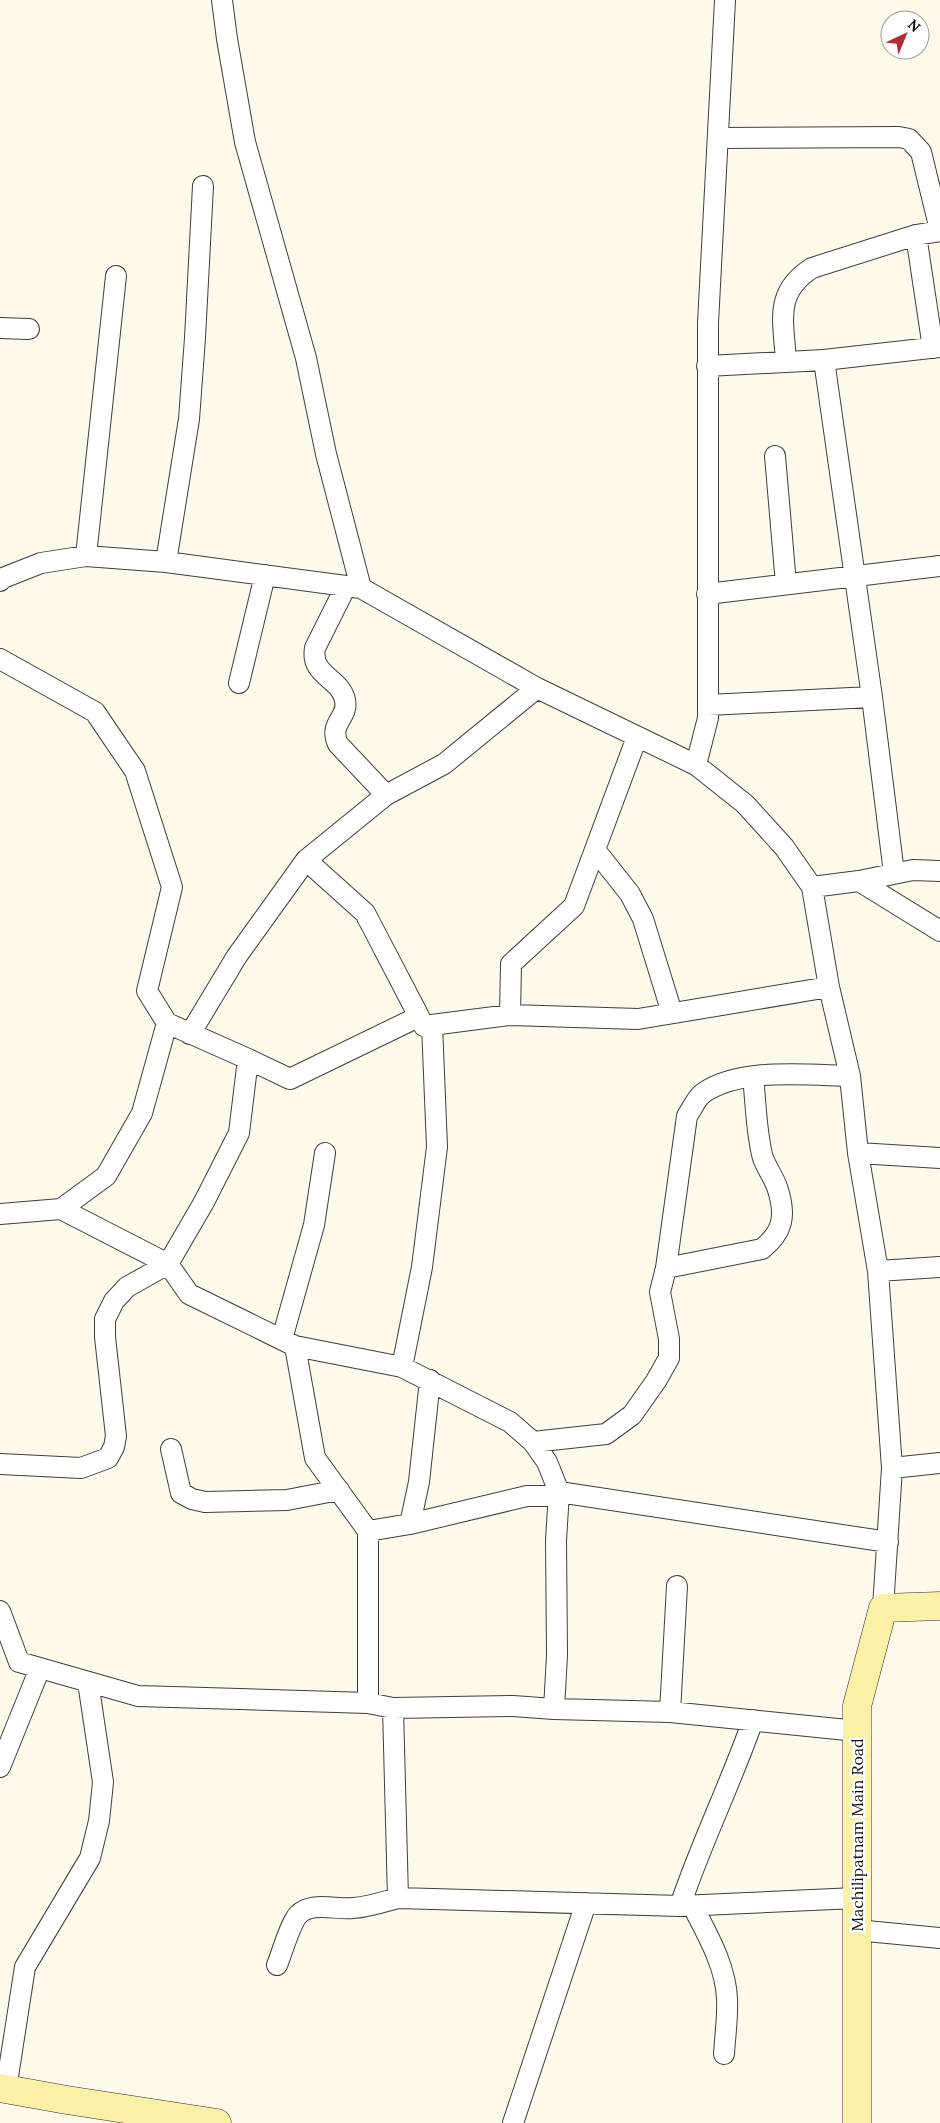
<svg xmlns="http://www.w3.org/2000/svg" width="940" height="2123" viewBox="0 0 940 2123" font-family="Lora,serif">
<style>
.lines{fill:none;stroke-linecap:round;stroke-linejoin:round}
.street-casing{stroke:#3e3e3e;stroke-width:22}
.secondary-casing{stroke:#2d2d2d;stroke-width:29}
.street{stroke:#fff;stroke-width:20}
.secondary{stroke:#fcf0a7;stroke-width:28}
.labels{text-anchor:middle;dominant-baseline:central;stroke-width:5;stroke-linejoin:round;paint-order:stroke}
.street-label{font-size:16px;fill:#0b0b0b;stroke:#fff}
</style>
<rect width="100%" height="100%" fill="#fef9e9"/>
<g class="lines">
<defs>
<path id="street" d="M 222,0 L 227,39 L 245,142 L 306,358 L 326,454 L 361,588
M 718,138 L 899,137 L 909,139 L 921,152 L 940,230
M 916,235 L 933,348
M 0,328 L 29,329
M 824,360 L 872,697 L 894,873
M 786,362 C 784,322 773,293 812,268 L 916,235 L 940,231
M 707,366 L 824,360 L 940,347
M 775,456 L 786,584
M 86,556 L 116,276
M 166,562 L 189,419 L 195,338 L 203,186
M 0,581 L 3,578 L 41,563 L 86,556 L 166,562 L 361,588 L 537,688 L 696,765 L 745,804 L 784,847 L 812,887 L 829,987 L 850,1076 L 858,1153 L 878,1271 L 892,1468 L 883,1608
M 346,586 L 315,648 C 310,676 340,677 345,700 C 349,718 328,723 338,744 L 386,795
M 707,594 L 940,566
M 0,659 L 95,712 L 135,771 L 172,887 L 147,991 L 167,1023
M 239,683 L 265,575
M 708,705 L 872,697
M 637,737 L 574,906 L 511,964 L 510,1015 L 638,1019 L 829,987
M 696,765 L 708,718 L 708,323 L 725,0
M 596,851 L 630,894 L 643,919 L 672,1013
M 859,881 L 940,931
M 812,887 L 859,881 L 913,870 L 940,871
M 510,1015 L 424,1026 L 365,913 L 306,860 L 386,795 L 444,764 L 537,688
M 190,1034 L 237,956 L 306,860
M 248,1059 L 290,1079 L 418,1017
M 858,1153 L 940,1158
M 0,1214 L 61,1209 L 168,1264 L 189,1294 L 295,1346 L 402,1367 L 510,1422 L 533,1442 L 547,1462 L 559,1492 L 556,1540 L 557,1655 L 554,1709 L 670,1712 L 857,1731
M 666,1268 L 762,1249 C 783,1232 786,1216 778,1190 C 775,1179 767,1169 763,1158 C 756,1133 756,1103 753,1077
M 878,1271 L 940,1267
M 282,1339 L 314,1225 L 325,1153
M 295,1346 L 315,1458 L 368,1531 L 368,1703 L 393,1708 L 513,1706 L 554,1709
M 402,1367 L 422,1267 L 437,1147 L 432,1025
M 533,1442 L 606,1434 L 632,1415 L 656,1381 L 669,1358 L 669,1339 L 660,1292 L 666,1268 L 687,1116 C 692,1109 696,1099 702,1094 C 738,1067 807,1075 850,1076
M 171,1449 L 181,1493 L 192,1499 L 205,1502 L 287,1500 L 339,1490
M 0,1464 L 81,1468 L 108,1458 L 114,1447 L 116,1436 L 105,1337 L 105,1319 L 114,1301 L 127,1287 L 168,1264 L 204,1202 L 239,1133 L 248,1059 L 167,1023 L 142,1113 L 106,1176 L 61,1209
M 892,1468 L 940,1463
M 559,1492 L 888,1542
M 410,1524 L 527,1496 L 559,1496
M 368,1531 L 410,1524 L 419,1482 L 430,1380
M 0,1611 L 19,1662 L 138,1696 L 368,1703
M 393,1708 L 398,1898
M 670,1712 L 677,1586
M 0,1767 L 40,1668
M 692,1905 C 707,1934 726,1966 727,1999 C 728,2017 725,2036 724,2054
M 680,1906 C 701,1843 731,1783 753,1720
M 856,1930 L 940,1938
M 277,1965 C 282,1953 290,1924 298,1915 C 311,1901 336,1910 353,1908 C 369,1907 383,1902 398,1898 L 680,1906 L 856,1898
M 6,2089 L 25,1967 L 90,1858 L 99,1821 L 103,1782 L 88,1682
M 513,2123 L 586,1903"/>
<path id="secondary" d="M 0,2088 L 67,2100 L 217,2123
M 857,2123 L 857,1706 L 883,1608 L 940,1606"/>
</defs>
<use href="#street" class="street-casing"/>
<use href="#secondary" class="secondary-casing"/>
<use href="#street" class="street"/>
<use href="#secondary" class="secondary"/>
</g>
<g class="labels">
<g class="street-label">
<text transform="translate(857 1835) rotate(-90)">Machilipatnam Main Road</text>
</g>
</g>
<g transform="translate(905 35) rotate(44)"><circle r="24" fill="#ffffff" stroke="#9d9d9d"/>
<path d="M0-4L9 19L0 12L-9 19Z" fill="#b42a34"/>
<text y="-8" font-size="14" font-weight="bold" text-anchor="middle" fill="#0b0b0b">N</text>
</g>
</svg>
